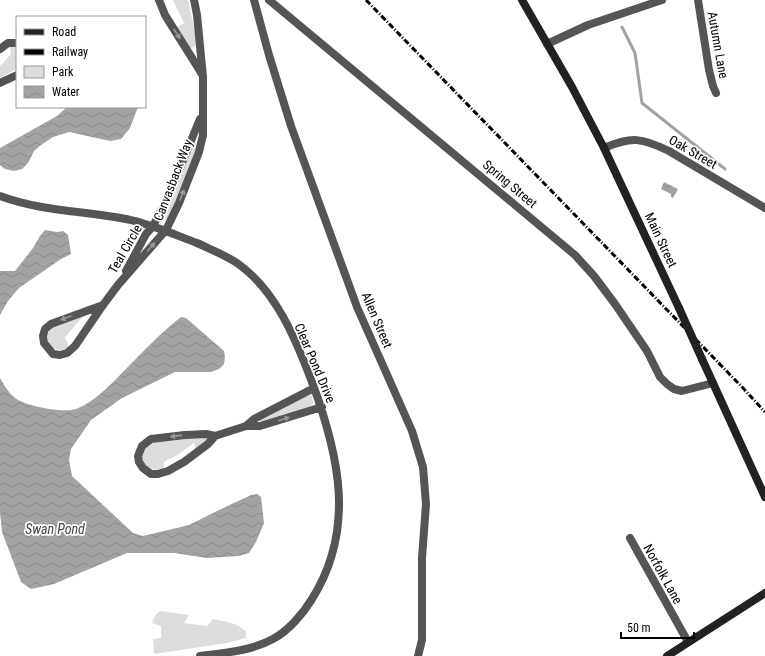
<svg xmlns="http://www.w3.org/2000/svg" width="765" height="656" viewBox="0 0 765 656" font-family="'Roboto Condensed',sans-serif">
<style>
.green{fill:#dcdcdc}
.water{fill:url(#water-waves)}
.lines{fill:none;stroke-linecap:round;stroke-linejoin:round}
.stream{stroke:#a3a3a3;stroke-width:3}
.minor{stroke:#555;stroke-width:8}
.secondary{stroke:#222;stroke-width:8}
.rail{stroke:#000;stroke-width:3;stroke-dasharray:6 2 1 2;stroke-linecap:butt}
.secondary-bridge{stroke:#222;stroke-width:8}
.oneway{fill:#999}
.labels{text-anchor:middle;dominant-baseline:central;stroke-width:3.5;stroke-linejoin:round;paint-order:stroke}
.street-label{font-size:13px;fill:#000;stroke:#fff}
.water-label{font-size:14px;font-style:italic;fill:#444;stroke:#fff}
</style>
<defs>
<pattern id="water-waves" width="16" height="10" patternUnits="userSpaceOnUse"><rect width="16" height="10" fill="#a3a3a3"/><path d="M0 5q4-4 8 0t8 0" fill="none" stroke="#8b8b8b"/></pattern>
</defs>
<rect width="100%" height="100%" fill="#fff"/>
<path class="green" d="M 173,0 L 188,0 L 197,43 L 194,47 L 190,48 L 176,28 L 184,23 Z
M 9,44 L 17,46 L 17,69 L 0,78 L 0,66 L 11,54 Z
M 194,142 L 196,143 C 196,161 176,199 168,217 L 164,221 L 161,216 Z
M 86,313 L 65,337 L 68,345 L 66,349 C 50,353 45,342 49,329 Z
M 308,395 L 312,397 L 313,402 L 311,407 L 262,421 L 258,421 Z
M 207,438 L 208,440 L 196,450 L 194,443 L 179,454 L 164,462 L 164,469 C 153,472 147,467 141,458 C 142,454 143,450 147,447 C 158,437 192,438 207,438 Z
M 160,611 L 189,615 L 184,623 L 207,626 L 213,619 C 225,622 238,622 246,632 L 246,638 L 227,643 L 154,654 L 153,639 L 161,638 L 161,626 L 152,623 L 156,614 Z"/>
<path class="water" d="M 67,107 L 138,107 L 130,128 L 121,139 L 110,141 L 69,132 L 53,137 L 41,145 L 34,151 L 28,163 L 22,169 L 14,171 L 5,169 L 0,165 L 0,148 L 57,116 Z
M 664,182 L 678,189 L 673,198 L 671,197 L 671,194 L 661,189 Z
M 45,230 L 57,232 L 63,231 L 68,235 L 71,254 L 61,259 L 19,288 L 8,301 L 0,315 L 0,271 L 15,271 L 33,248 L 40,236 Z
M 181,317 L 186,318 L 224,351 L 225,357 L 224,364 L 219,369 L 211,372 L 175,372 L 122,398 L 91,420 L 71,449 L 69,460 L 72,476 L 133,533 L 143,536 L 189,525 L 219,510 L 251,495 L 257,494 L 261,497 L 264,523 L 256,542 L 249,553 L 239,556 L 207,558 L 174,553 L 127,553 L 54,584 L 31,589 L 21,582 L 2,532 L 0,512 L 0,378 C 12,399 16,401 39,407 C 47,409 68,412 76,409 C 94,402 108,387 121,374 C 140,355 159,334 181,317 Z"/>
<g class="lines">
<path class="stream" d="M 622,27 L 635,53 L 642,103 L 725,169"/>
<path class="minor" d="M 159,0 L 165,15 L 202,74
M 254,0 L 269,55 L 291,126 L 357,307 L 412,431 L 423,467 L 426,504 L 422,558 L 422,640 L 418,656
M 269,0 L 575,255 L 594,276 L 615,304 L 647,351 L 660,377 L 667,384 L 674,389 L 682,391 L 713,383
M 698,0 L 709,70 L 713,86 L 716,93
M 547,44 L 588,25 L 662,0
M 0,49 L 8,43 L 17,43
M 0,83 L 17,75
M 604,148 C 632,136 642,138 669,151 L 765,208
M 0,196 C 40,211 84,211 126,219 C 151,224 173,234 197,243 C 210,249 225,255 237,263 C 276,290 296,340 312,382 C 339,455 356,529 312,599 C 303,614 288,631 273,639 C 251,651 224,653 200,656
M 126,271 L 146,234 L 153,226 L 167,199 L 200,119
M 103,305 L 51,324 L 45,329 L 43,336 L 44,343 L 53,354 L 60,355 L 67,353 L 75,346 L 103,305 L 118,285 L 166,230 L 179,203 L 199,152 L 203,135 L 203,77 L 197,15 L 194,0
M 246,426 L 260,426 L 322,407
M 215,436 L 206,434 L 185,435 L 151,439 L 142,446 L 138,456 L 139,462 L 143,468 L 151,474 L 158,474 L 168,471 L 184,462 L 208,444 L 215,436 L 246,426 L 254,419 L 314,388
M 630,538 L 688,642"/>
<path class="secondary" d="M 522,0 L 572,87 L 604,148 L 679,308
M 702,359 L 765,497
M 667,656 L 765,593"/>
<path class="rail" d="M 366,0 L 743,388 L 765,412"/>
<path class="secondary-bridge" d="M 679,308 L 702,359"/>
</g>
<defs><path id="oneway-solid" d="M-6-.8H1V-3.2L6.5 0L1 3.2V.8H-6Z"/></defs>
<g class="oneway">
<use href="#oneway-solid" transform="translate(177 34) rotate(57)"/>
<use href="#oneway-solid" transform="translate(182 195) rotate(-68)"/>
<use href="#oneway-solid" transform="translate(151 247) rotate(-49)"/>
<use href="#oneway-solid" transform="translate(66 318) rotate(159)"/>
<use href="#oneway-solid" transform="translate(284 419) rotate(-17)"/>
<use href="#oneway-solid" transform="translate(176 436) rotate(172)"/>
</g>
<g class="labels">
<g class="street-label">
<text transform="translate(718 45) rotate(80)">Autumn Lane</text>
<text transform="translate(693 152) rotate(30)">Oak Street</text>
<text transform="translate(173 180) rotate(-69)">Canvasback Way</text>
<text transform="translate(510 184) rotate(40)">Spring Street</text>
<text transform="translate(661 240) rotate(65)">Main Street</text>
<text transform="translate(125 249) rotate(-60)">Teal Circle</text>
<text transform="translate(377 320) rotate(67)">Allen Street</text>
<text transform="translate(315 363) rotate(67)">Clear Pond Drive</text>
<text transform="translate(663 574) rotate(61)">Norfolk Lane</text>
</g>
<g class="water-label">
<text x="55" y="529">Swan Pond</text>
</g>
</g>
<rect x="16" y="16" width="130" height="92" fill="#ffffff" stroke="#999999"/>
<rect x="24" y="29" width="20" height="6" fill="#222222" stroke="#999999"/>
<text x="52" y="36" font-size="12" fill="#000000">Road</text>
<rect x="24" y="49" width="20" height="6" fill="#000000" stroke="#999999"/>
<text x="52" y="56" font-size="12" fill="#000000">Railway</text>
<rect x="24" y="66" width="20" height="12" fill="#dcdcdc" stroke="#999999"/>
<text x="52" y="76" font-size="12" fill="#000000">Park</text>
<rect x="24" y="86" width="20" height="12" fill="url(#water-waves)" stroke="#999999"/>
<text x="52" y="96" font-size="12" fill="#000000">Water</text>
<path d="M621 632v6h73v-6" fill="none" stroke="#000000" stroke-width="2"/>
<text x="627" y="632" font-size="12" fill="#000000" stroke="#ffffff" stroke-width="3" paint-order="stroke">50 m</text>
</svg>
